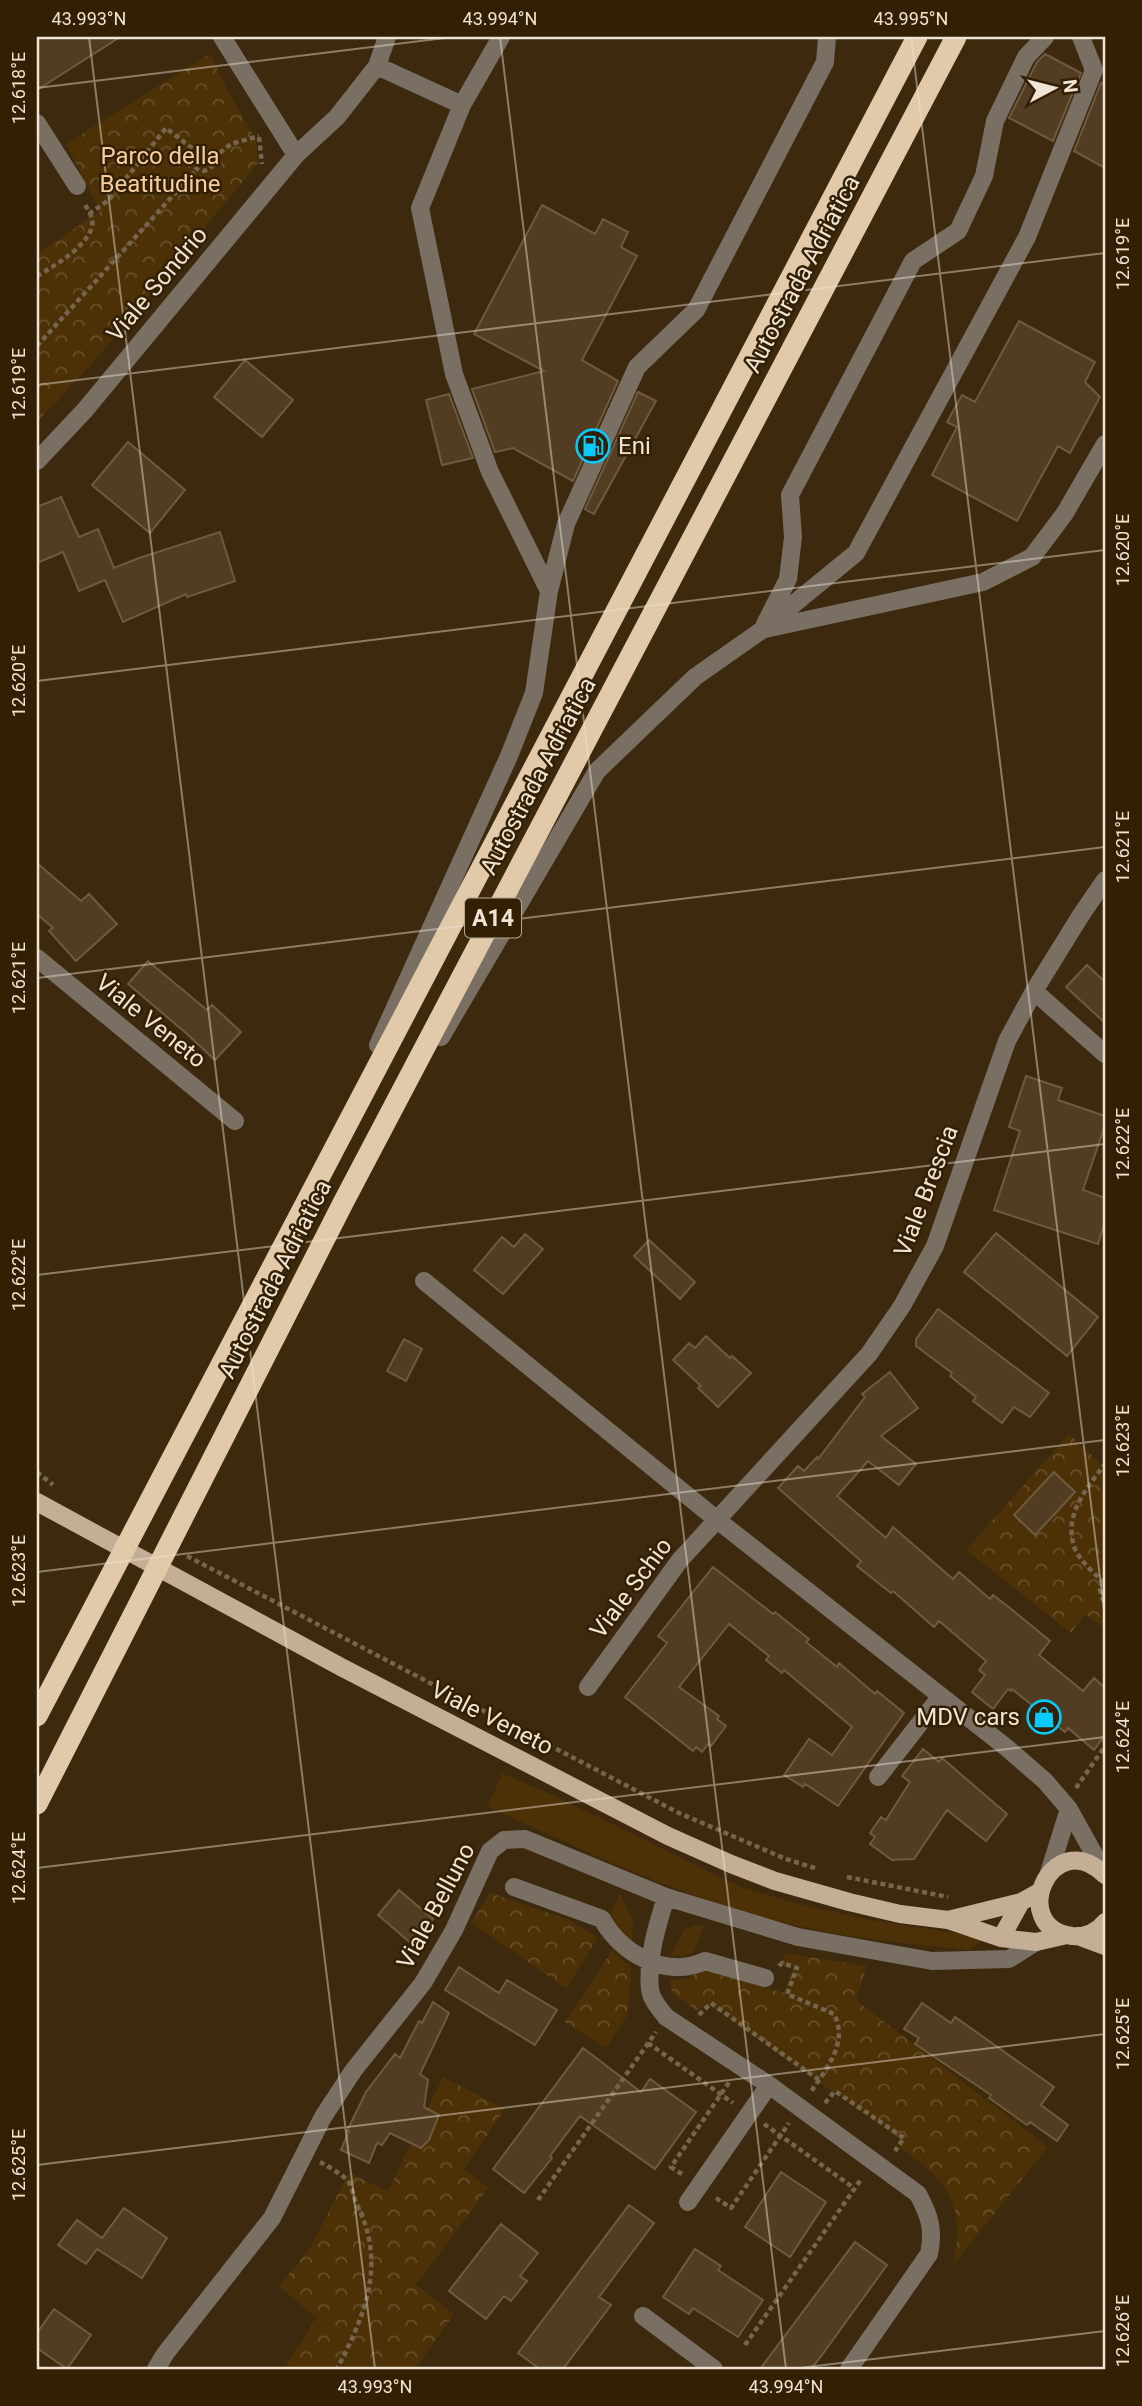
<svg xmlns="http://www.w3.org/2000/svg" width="1142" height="2406" viewBox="0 0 1142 2406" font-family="Roboto,sans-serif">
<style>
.green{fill:#4c3107}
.forest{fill:url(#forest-crowns)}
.building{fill:#523d22;stroke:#705a3f;stroke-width:2}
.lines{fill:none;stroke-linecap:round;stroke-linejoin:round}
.path{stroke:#75654d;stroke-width:4.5;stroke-dasharray:5 3.5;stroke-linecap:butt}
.minor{stroke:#796f62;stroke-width:18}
.major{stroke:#c4af96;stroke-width:18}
.highway{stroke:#e2c9aa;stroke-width:21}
.ticks{fill:none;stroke:#f0e4d4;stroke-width:2;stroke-opacity:0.45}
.labels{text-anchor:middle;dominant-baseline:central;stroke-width:5;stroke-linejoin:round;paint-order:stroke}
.shield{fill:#321f04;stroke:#b7a996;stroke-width:2}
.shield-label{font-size:23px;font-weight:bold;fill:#f0e4d4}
.park-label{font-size:24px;fill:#f7cf9e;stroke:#321f04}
.street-label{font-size:24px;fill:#f0e4d4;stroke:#321f04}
.poi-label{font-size:24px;fill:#f0e4d4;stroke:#321f04;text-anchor:start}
.neatline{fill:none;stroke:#f0e4d4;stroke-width:2.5}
.ticks-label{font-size:18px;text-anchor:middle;fill:#f0e4d4}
</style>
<defs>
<pattern id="forest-crowns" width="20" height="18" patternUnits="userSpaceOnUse" patternTransform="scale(1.75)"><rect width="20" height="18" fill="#4c3107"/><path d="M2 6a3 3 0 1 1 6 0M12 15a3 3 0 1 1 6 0" fill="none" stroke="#664f2a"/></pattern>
</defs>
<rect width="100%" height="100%" fill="#3c290e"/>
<path class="green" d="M 502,1773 L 559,1798 L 743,1888 L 802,1905 L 871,1920 L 986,1938 L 970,1950 C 919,1945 867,1940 817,1930 C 702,1908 594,1855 488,1807 Z
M 620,1894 L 633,1920 L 632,1943 L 618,1930 L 610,1914 Z
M 697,1925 L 704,1927 L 693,1953 L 682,1957 L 670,1956 L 684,1930 Z"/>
<path class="forest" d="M 210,54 L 227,89 L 256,140 L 258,163 L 95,360 L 37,422 L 37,254 L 100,211 L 66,144 Z
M 1069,1434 L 1105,1468 L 1105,1629 L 1085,1614 L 1071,1633 L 966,1550 Z
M 490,1893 L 569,1920 L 598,1938 L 566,1988 L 471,1923 Z
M 612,1951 L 631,1967 L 628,2014 L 606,2048 L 565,2022 Z
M 785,1953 L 867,1966 L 856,2000 L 1048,2147 L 953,2265 C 967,2202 946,2179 896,2145 L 900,2139 L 707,2003 L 698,2011 L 672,1993 L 670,1980 L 689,1979 L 700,1968 L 784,1993 L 793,1969 L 782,1965 Z
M 443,2077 L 505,2109 L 464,2169 L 488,2188 L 416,2285 L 454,2314 L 417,2366 L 421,2369 L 284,2369 L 316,2318 L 279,2286 L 310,2248 L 349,2173 L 388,2191 Z"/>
<path class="building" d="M 37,37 L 120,37 L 37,90 Z
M 1045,54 L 1081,73 L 1053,141 L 1009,118 L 1037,62 Z
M 1101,83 L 1105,85 L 1105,168 L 1074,151 Z
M 542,205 L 595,234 L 603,219 L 628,232 L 621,247 L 637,256 L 582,360 L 618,381 L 573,481 L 513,448 L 495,452 L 472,389 L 544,371 L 474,334 Z
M 1019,321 L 1095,362 L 1085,382 L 1100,397 L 1070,453 L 1058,446 L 1017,521 L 932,475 L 957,427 L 947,422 L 962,395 L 975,402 Z
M 245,360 L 293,400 L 262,437 L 214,397 Z
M 638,392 L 656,401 L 594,514 L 585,509 Z
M 449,394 L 473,458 L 442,465 L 426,400 Z
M 128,442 L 185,490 L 150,533 L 92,485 Z
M 61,497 L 79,537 L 98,529 L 114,568 L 139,558 L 220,532 L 235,581 L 187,597 L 186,594 L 123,622 L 105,580 L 79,591 L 63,552 L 37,563 L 37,507 Z
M 37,863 L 81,901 L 89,894 L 117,924 L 76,961 L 49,931 L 53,928 L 37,914 Z
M 148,961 L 207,1010 L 212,1005 L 241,1032 L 215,1060 L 186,1033 L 128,984 Z
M 1087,965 L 1105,982 L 1105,1023 L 1066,987 Z
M 1026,1076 L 1062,1088 L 1058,1100 L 1105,1116 L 1105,1125 L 1083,1190 L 1105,1198 L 1105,1221 L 1098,1244 L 994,1210 L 1020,1131 L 1009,1127 Z
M 996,1233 L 1098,1317 L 1067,1356 L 964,1272 Z
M 525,1234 L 543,1249 L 503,1294 L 474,1270 L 502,1237 L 514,1247 Z
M 649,1240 L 695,1282 L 680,1299 L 634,1256 Z
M 938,1309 L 1049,1393 L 1030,1417 L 1014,1407 L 1002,1423 L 973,1401 L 976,1397 L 950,1376 L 952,1373 L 916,1346 L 916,1339 Z
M 706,1336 L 730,1358 L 732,1356 L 751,1373 L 718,1407 L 698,1388 L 701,1386 L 673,1360 L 689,1343 L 695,1348 Z
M 404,1339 L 422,1349 L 406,1381 L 387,1371 Z
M 890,1372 L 918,1408 L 881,1436 L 916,1464 L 899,1485 L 868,1461 L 837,1496 L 886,1538 L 893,1527 L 953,1579 L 959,1572 L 990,1599 L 993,1595 L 1010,1608 L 1050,1641 L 1039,1655 L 1083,1691 L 1094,1678 L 1105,1688 L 1105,1735 L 1094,1750 L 1068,1728 L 1065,1732 L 1012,1689 L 1011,1691 L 1008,1689 L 993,1709 L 972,1692 L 985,1675 L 979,1670 L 986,1661 L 939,1621 L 934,1627 L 893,1591 L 891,1593 L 857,1566 L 861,1561 L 778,1488 L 798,1466 L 804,1471 L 817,1457 L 818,1459 L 865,1397 L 862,1394 Z
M 1054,1472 L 1075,1492 L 1035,1535 L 1014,1515 Z
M 713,1567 L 773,1614 L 775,1612 L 809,1639 L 806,1642 L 837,1667 L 839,1663 L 875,1694 L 877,1691 L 904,1713 L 838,1806 L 805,1784 L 803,1787 L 784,1775 L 809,1739 L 832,1755 L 852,1727 L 784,1670 L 782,1673 L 766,1660 L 769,1656 L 729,1624 L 679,1687 L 719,1716 L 717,1719 L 726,1726 L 711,1746 L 708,1744 L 702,1752 L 696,1747 L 693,1751 L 625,1697 L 667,1643 L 658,1636 Z
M 923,1749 L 939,1762 L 942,1758 L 1007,1814 L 986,1841 L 947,1810 L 914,1859 L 892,1860 L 870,1844 L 875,1837 L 870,1833 L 881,1817 L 886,1820 L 910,1782 L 902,1776 Z
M 399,1890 L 433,1919 L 413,1945 L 378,1915 Z
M 459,1967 L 499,1993 L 507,1980 L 557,2010 L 535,2045 L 445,1990 Z
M 433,2002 L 449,2013 L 420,2074 L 428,2080 L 424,2107 L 439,2115 L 429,2140 L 421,2148 L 390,2133 L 382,2145 L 377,2143 L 369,2163 L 341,2150 L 349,2131 L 347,2131 L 366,2092 L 395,2054 L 400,2058 L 419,2021 L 422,2023 Z
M 922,2003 L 951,2023 L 955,2017 L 1054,2087 L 1041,2105 L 1068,2125 L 1057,2141 L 1030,2122 L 1027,2125 L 989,2098 L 991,2095 L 915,2044 L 919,2038 L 904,2029 Z
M 583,2048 L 641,2092 L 650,2079 L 696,2112 L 655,2169 L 580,2116 L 550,2156 L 552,2158 L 524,2193 L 493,2169 Z
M 781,2172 L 826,2202 L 790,2257 L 745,2227 Z
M 629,2205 L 654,2223 L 599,2297 L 611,2305 L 563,2369 L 540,2369 L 518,2353 Z
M 124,2208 L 167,2238 L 142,2278 L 97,2249 L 86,2264 L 58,2245 L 77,2220 L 102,2238 Z
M 501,2224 L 538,2253 L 520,2276 L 527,2281 L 511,2301 L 504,2296 L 486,2319 L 449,2291 Z
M 855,2242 L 887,2265 L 822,2355 L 811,2369 L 760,2369 Z
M 695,2249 L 721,2266 L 718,2270 L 763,2300 L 738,2337 L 693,2308 L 689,2314 L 663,2297 Z
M 54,2309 L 91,2335 L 67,2369 L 37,2348 L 37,2333 Z"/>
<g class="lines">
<path class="path" d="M 259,137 L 262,164
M193 161a10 10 0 1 1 20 0a10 10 0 1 1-20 0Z
M 213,158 L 231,144 L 259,136
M 89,214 L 109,200 L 166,128 L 197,152
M 37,276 C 53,267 97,241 92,219 C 91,214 87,209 85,204
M 37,346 L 197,169
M 37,1472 L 53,1485
M 187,1556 L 679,1813 L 786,1859 L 818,1869
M 1105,1582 L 1100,1590 L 1102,1598 L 1105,1602
M 1104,1583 C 1094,1573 1081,1562 1075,1549 C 1062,1516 1087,1488 1105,1464
M 1076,1788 L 1105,1746
M 847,1877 L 948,1897
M 779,1966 L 782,1963 L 797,1968 L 787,1994 L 834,2014 C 849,2043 826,2069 810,2093
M 699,2015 L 711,2003 L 819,2080
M 648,2043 L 733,2103
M 825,2103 L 835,2091 L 904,2138 L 895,2151
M 764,2124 L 854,2188
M 320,2162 C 329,2167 340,2173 347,2180 C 353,2187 353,2197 357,2205 C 387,2264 365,2315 337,2369
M 682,2174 L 671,2167 L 730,2081
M 716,2198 L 731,2208 L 789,2123
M 538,2200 L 656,2032
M 745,2345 L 862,2178"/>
<path class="minor" d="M 222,37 L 296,155
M 501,37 L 462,105 L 420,208 L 454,374 L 490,472 L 549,591
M 377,66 L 462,105
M 37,123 L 77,186
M 37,461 L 85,410 L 296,155 L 337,117 L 377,66 L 387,37
M 765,624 L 788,579 L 793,537 L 790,495 L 913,261 L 958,231 L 984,176 L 995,121 L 1026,57 L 1045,37
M 765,629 L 983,582 L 1032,557 L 1065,513 L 1105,444
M 37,958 L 235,1121
M 1034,991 L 1105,1054
M 441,1037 L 597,771 L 695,677 L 762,630 L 856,553 L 1027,237 L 1094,70 L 1081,37
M 378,1045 L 509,756 L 534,693 L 549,591 L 566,524 L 637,367 L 696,310 L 825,62 L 827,37
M 424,1281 L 716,1519 L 1007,1748 L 1045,1781 L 1069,1809
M 588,1687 L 680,1560 L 869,1354 L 902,1306 L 935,1246 L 1007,1041 L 1034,991 L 1081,915 L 1105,880
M 878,1777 L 941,1696
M 1049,1873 L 1069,1809 L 1105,1874
M 514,1887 L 602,1919 C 621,1954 667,1979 705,1961 L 765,1978
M 666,1897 C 657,1926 647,1958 650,1989 C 651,2000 660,2009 666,2017 L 769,2085 L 918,2194 C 930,2217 934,2229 929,2254 L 849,2369
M 688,2202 L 769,2085
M 643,2316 L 714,2369
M 156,2369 L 165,2354 L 272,2218 L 323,2117 L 353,2071 L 423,1983 L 454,1930 L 490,1851 L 504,1840 L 525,1839 L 666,1897 L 798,1937 L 932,1961 L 1009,1959 L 1036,1942"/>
<path class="major" d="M 37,1502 L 341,1667 L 668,1836 L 731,1864 L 775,1881 L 849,1902 L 900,1914 L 948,1920 L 1001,1938 L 1036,1942 L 1067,1935
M 1105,1875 C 1051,1823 1007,1928 1072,1936 C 1085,1937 1097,1932 1105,1922
M 948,1920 L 1021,1902 L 1039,1892
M 1078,1936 L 1105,1946
M 1001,1938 L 1021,1902"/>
<path class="highway" d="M 37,1716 L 917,37
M 37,1804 L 343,1203 L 956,37"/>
</g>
<path class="ticks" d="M 89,37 L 375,2369M 500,37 L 786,2369M 911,37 L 1105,1618M 37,88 L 453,37M 37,385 L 1105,253M 37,681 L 1105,550M 37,978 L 1105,847M 37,1275 L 1105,1144M 37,1572 L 1105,1440M 37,1868 L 1105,1737M 37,2165 L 1105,2034M 791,2369 L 1105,2331"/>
<defs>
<symbol id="fuel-ring" viewBox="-11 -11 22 22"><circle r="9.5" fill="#321f04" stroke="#09cafa" stroke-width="1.5"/><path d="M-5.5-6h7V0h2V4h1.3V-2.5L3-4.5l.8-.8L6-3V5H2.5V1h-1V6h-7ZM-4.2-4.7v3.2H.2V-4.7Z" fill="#09cafa"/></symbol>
<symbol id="shop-ring" viewBox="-11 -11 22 22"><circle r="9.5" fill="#321f04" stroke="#09cafa" stroke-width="1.5"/><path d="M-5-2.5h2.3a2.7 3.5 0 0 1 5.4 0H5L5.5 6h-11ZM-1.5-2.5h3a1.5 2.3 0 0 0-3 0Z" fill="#09cafa"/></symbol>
</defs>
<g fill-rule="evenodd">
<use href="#fuel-ring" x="574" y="427" width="38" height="38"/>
<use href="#shop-ring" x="1025" y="1698" width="38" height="38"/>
</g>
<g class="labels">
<rect class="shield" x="465" y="898.5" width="56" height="39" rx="5"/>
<g class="shield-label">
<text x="493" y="918">A14</text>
</g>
<g class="park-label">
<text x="160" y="156">Parco della<tspan x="160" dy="28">Beatitudine</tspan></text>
</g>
<g class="street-label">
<text transform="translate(802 274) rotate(-62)">Autostrada Adriatica</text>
<text transform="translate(157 284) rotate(-50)">Viale Sondrio</text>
<text transform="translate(538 776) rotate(-62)">Autostrada Adriatica</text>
<text transform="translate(151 1021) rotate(39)">Viale Veneto</text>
<text transform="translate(926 1191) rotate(-69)">Viale Brescia</text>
<text transform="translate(275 1279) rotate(-63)">Autostrada Adriatica</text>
<text transform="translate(631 1588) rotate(-53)">Viale Schio</text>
<text transform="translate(492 1718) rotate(27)">Viale Veneto</text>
<text transform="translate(436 1906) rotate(-62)">Viale Belluno</text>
</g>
<g class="poi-label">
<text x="618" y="446">Eni</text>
<text x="1020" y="1717" text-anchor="end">MDV cars</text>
</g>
</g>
<rect width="1142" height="2406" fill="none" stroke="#321f04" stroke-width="77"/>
<g transform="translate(1054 88) rotate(83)" stroke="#321f04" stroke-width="5" paint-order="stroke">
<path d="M0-5L12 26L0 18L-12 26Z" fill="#f0e4d4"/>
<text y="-10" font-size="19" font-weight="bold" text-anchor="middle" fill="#f0e4d4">N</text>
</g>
<rect x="38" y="38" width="1066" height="2330" class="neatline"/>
<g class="ticks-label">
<text x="89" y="25">43.993°N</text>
<text x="500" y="25">43.994°N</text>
<text x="911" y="25">43.995°N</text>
<text transform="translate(19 88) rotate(-90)" y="6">12.618°E</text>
<text transform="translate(1123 254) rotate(-90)" y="6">12.619°E</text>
<text transform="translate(19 384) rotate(-90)" y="6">12.619°E</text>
<text transform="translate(1123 550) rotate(-90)" y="6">12.620°E</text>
<text transform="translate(19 681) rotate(-90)" y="6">12.620°E</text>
<text transform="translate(1123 847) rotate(-90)" y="6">12.621°E</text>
<text transform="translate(19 978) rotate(-90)" y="6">12.621°E</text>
<text transform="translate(1123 1144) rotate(-90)" y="6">12.622°E</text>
<text transform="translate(19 1275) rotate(-90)" y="6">12.622°E</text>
<text transform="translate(1123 1441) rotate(-90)" y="6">12.623°E</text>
<text transform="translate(19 1571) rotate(-90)" y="6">12.623°E</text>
<text transform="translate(1123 1737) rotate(-90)" y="6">12.624°E</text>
<text transform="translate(19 1868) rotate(-90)" y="6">12.624°E</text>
<text transform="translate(1123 2034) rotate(-90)" y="6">12.625°E</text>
<text transform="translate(19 2165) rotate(-90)" y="6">12.625°E</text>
<text transform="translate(1123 2331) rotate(-90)" y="6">12.626°E</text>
<text x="375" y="2393">43.993°N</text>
<text x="786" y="2393">43.994°N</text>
</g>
</svg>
